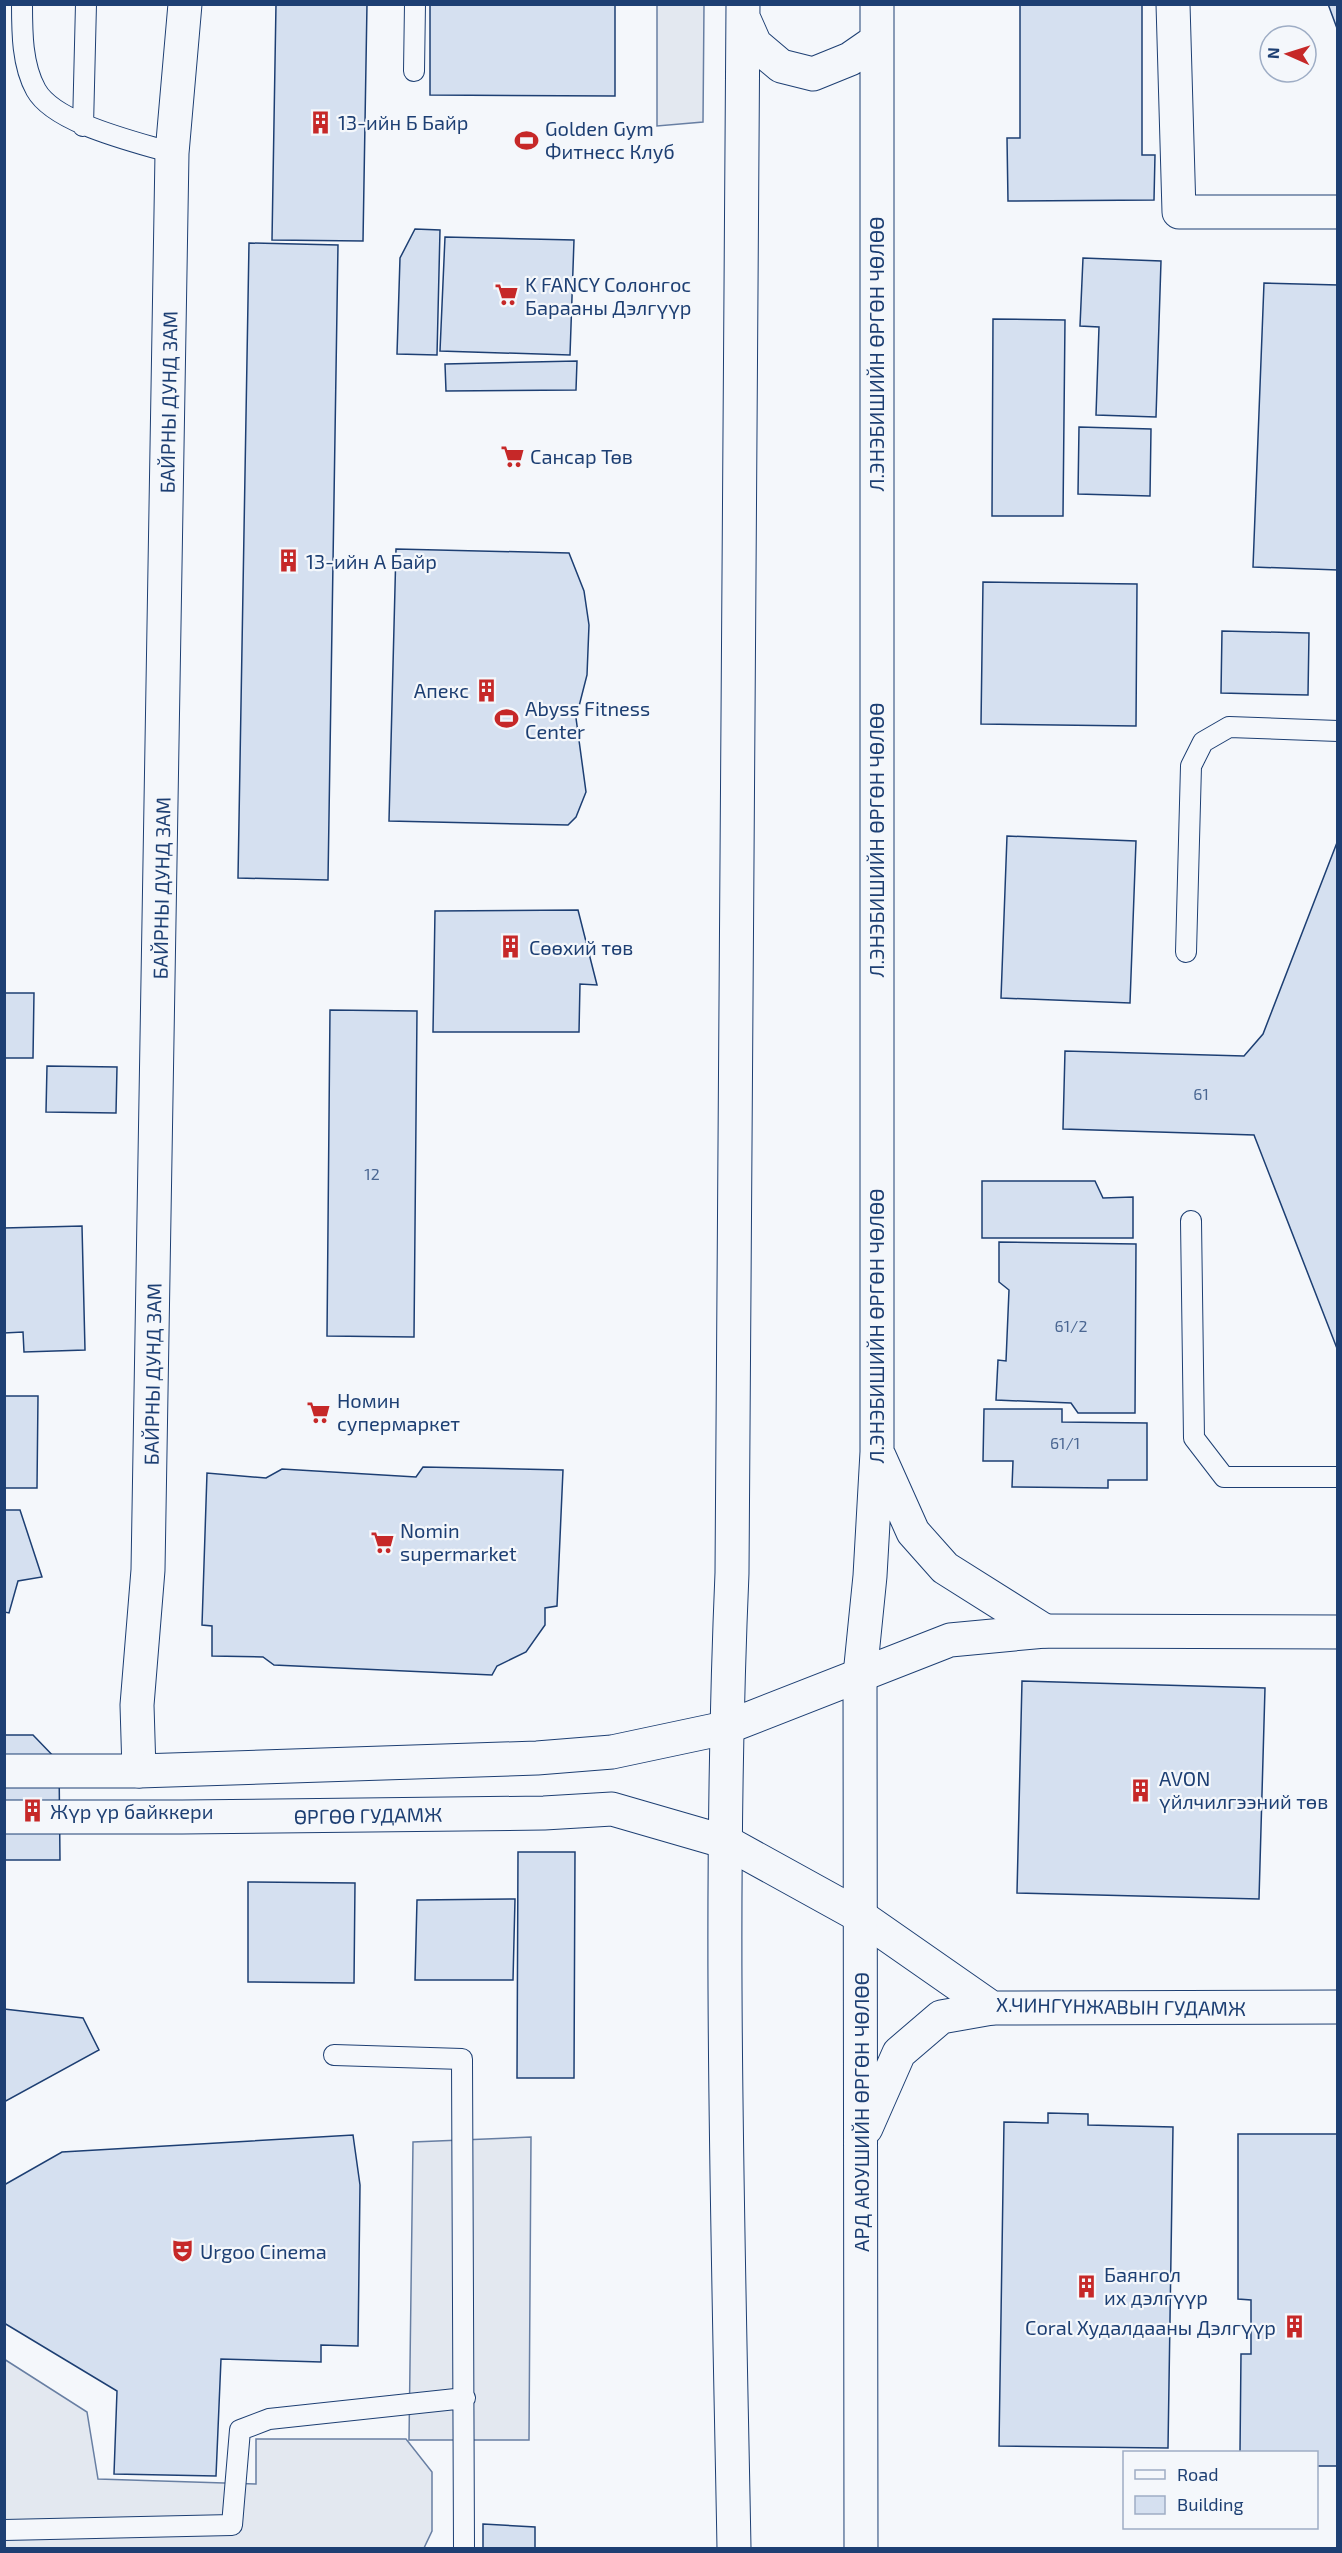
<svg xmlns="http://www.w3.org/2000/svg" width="1342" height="2553" viewBox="0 0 1342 2553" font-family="'Exo 2',sans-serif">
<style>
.parking{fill:#e3e8f0;stroke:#687fa3;stroke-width:1.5}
.building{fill:#d5e0f0;stroke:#1d3f73;stroke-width:1.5}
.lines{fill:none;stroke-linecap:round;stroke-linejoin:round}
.lane-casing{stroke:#1d3f73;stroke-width:22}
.street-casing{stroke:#1d3f73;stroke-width:35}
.secondary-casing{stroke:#1d3f73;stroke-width:35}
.primary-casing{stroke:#1d3f73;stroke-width:35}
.lane{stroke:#f4f7fb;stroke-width:20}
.street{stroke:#f4f7fb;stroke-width:33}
.secondary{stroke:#f4f7fb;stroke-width:33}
.primary{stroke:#f4f7fb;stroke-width:33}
.labels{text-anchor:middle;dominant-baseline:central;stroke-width:4.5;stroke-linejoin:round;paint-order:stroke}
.number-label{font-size:16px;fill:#4b6792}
.poi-label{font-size:20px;fill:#1d3f73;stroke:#f4f7fb;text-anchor:start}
.street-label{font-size:20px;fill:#1d3f73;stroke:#f4f7fb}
</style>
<rect width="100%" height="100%" fill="#f4f7fb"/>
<path class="parking" d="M 657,5 L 704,5 L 703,122 L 657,126 Z
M 531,2137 L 529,2440 L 409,2440 L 413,2142 Z
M 4,2359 L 87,2412 L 98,2479 L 256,2484 L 256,2439 L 406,2439 L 432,2472 L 432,2531 L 424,2548 L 5,2548 Z"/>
<path class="building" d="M 276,4 L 367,4 L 363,241 L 272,240 Z
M 430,4 L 615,4 L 615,96 L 430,95 Z
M 1020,4 L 1142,4 L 1142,155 L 1155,155 L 1154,200 L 1008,201 L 1007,138 L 1020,138 Z
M 1328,4 L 1338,4 L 1338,31 Z
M 415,229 L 440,230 L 437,355 L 397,354 L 400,258 Z
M 445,237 L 574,240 L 570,355 L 440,351 Z
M 249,243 L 338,245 L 328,880 L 238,878 Z
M 1083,258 L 1161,261 L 1156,417 L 1096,415 L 1099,327 L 1080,326 Z
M 1264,283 L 1338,285 L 1338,570 L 1253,567 Z
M 993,319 L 1065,320 L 1063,516 L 992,516 Z
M 577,361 L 576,390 L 446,391 L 445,364 Z
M 1079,427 L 1151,429 L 1150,496 L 1078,494 Z
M 396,549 L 569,553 L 584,591 L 589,625 L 587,675 L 576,718 L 586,792 L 576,817 L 568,825 L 389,821 Z
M 983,582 L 1137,584 L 1136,726 L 981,724 Z
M 1222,631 L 1309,633 L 1308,695 L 1221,693 Z
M 1007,836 L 1136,841 L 1130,1003 L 1001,998 Z
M 1338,840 L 1338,1351 L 1254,1135 L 1063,1129 L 1065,1051 L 1244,1056 L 1263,1034 Z
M 578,910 L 597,985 L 580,984 L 579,1032 L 433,1032 L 435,911 Z
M 4,993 L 34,993 L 33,1058 L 4,1058 Z
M 330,1010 L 417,1011 L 414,1337 L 327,1336 Z
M 47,1066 L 117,1067 L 116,1113 L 46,1112 Z
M 982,1181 L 1095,1181 L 1103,1198 L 1133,1197 L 1133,1238 L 982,1238 Z
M 82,1226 L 85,1350 L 24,1352 L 23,1332 L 4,1333 L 4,1228 Z
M 999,1242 L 1136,1244 L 1135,1413 L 1078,1413 L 1071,1403 L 996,1400 L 998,1360 L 1006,1361 L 1009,1290 L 999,1282 Z
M 4,1396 L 38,1396 L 37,1488 L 4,1488 Z
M 984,1409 L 1062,1409 L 1062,1422 L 1147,1423 L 1147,1480 L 1108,1480 L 1108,1488 L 1012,1487 L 1013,1461 L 983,1461 Z
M 423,1467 L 563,1470 L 557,1606 L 545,1608 L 545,1625 L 526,1652 L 497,1666 L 492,1675 L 274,1665 L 263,1657 L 212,1656 L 212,1626 L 202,1625 L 207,1473 L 266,1478 L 282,1469 L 416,1477 Z
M 4,1510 L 20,1510 L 42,1577 L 18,1581 L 9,1613 L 4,1612 Z
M 1022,1681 L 1265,1688 L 1259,1899 L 1017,1893 Z
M 4,1735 L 33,1735 L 59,1762 L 60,1860 L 4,1860 Z
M 518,1852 L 575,1852 L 574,2078 L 517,2078 Z
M 248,1882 L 355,1883 L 354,1983 L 248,1982 Z
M 515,1899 L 513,1980 L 415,1980 L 417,1900 Z
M 4,2009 L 83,2018 L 99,2050 L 4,2102 Z
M 1048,2113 L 1088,2114 L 1088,2125 L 1173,2127 L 1168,2448 L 999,2446 L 1004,2122 L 1048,2123 Z
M 1238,2134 L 1338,2134 L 1338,2466 L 1316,2466 L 1316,2452 L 1240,2452 L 1241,2354 L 1251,2354 L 1251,2300 L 1238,2299 Z
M 353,2135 L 360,2185 L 358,2346 L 321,2345 L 321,2362 L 221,2359 L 216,2476 L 114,2474 L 117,2391 L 4,2323 L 4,2185 L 62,2152 Z
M 483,2524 L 535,2527 L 535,2548 L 483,2548 Z"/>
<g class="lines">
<defs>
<path id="lane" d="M 22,4 C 22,32 22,65 36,90 C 55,124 137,142 172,153
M 414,71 L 415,4
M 83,126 L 86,4
M 1186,952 L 1191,766 L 1203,742 L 1229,727 L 1338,731
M 1191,1221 L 1194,1438 L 1224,1477 L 1338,1477
M 334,2055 L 462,2059 L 464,2548
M 4,2530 L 232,2525 L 240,2430 L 269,2419 L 465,2398"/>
<path id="street" d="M 1173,4 L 1179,212 L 1338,212
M 139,1771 L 137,1705 L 148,1570 L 172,153 L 185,4"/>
<path id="secondary" d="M 4,1771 L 139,1771 L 537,1758 L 612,1752 L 725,1728 L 950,1640 L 1045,1631 L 1338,1632
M 4,1817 L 182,1817 L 544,1813 L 612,1809 L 726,1842 L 860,1916 L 992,2008 L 1338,2007"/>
<path id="primary" d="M 743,17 L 755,44 L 781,66 L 813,74 L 850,59 L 876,41
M 879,1456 L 913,1532 L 945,1568 L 1045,1631
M 866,2128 L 899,2053 L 941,2017 L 992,2008
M 734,2548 C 728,2223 718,1898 732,1573 L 743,4
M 861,2548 L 860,1675 L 870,1576 L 877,1452 L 877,4"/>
</defs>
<use href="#lane" class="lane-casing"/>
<use href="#street" class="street-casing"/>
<use href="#secondary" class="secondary-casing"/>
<use href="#primary" class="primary-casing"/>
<use href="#lane" class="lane"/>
<use href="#street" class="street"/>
<use href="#secondary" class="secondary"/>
<use href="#primary" class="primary"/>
</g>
<defs>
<symbol id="building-bare" viewBox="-9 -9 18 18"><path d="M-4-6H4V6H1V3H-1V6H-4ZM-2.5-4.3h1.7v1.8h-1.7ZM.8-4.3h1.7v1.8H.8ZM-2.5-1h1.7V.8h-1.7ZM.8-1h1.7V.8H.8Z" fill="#c62828" stroke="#f4f7fb" stroke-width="2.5" paint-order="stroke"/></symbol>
<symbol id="stadium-bare" viewBox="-9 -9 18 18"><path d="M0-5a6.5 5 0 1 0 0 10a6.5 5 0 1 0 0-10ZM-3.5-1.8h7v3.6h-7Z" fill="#c62828" stroke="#f4f7fb" stroke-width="2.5" paint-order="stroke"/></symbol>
<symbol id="supermarket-bare" viewBox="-9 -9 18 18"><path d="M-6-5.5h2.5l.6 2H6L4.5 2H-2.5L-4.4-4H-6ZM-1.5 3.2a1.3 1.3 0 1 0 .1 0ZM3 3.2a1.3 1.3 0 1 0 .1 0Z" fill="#c62828" stroke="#f4f7fb" stroke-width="2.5" paint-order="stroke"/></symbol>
<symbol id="theatre-bare" viewBox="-9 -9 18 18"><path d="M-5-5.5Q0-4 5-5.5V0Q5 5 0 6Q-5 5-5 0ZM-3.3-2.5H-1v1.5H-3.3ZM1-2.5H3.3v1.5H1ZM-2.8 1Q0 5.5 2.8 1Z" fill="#c62828" stroke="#f4f7fb" stroke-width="2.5" paint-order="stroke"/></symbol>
</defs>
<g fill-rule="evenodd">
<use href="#building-bare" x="304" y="106" width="33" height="33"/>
<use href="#stadium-bare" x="510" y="124" width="33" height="33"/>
<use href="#supermarket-bare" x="490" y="278" width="33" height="33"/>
<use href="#supermarket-bare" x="496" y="440" width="33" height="33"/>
<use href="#building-bare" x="272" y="544" width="33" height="33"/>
<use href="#building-bare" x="470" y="674" width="33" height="33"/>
<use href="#stadium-bare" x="490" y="702" width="33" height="33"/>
<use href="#building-bare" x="494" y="930" width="33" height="33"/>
<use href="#supermarket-bare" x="302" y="1396" width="33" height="33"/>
<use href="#supermarket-bare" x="366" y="1526" width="33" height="33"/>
<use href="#building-bare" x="1124" y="1774" width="33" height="33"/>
<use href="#building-bare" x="16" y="1794" width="33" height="33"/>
<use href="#theatre-bare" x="166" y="2234" width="33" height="33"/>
<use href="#building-bare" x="1070" y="2270" width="33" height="33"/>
<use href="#building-bare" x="1278" y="2310" width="33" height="33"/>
</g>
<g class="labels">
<g class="number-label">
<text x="1201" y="1093">61</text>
<text x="372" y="1173">12</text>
<text x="1071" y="1325">61/2</text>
<text x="1065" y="1442">61/1</text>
</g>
<g class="poi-label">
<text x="338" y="122">13-ийн Б Байр</text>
<text x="545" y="128">Golden Gym<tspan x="545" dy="23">Фитнесс Клуб</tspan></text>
<text x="525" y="284">K FANCY Солонгос<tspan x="525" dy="23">Барааны Дэлгүүр</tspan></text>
<text x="530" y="456">Сансар Төв</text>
<text x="306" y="561">13-ийн А Байр</text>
<text x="469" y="690" text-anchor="end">Aпекс</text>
<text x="525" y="708">Abyss Fitness<tspan x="525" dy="23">Center</tspan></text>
<text x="529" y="947">Сөөхий төв</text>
<text x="337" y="1400">Номин<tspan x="337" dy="23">супермаркет</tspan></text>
<text x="400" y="1530">Nomin<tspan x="400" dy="23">supermarket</tspan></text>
<text x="1159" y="1778">AVON<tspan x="1159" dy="23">үйлчилгээний төв</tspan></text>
<text x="50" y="1811">Жүр үр байккери</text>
<text x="200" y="2251">Urgoo Cinema</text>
<text x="1104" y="2274">Баянгол<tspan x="1104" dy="23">их дэлгүүр</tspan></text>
<text x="1276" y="2327" text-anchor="end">Coral Худалдааны Дэлгүүр</text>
</g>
<g class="street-label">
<text transform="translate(876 354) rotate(-90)">Л.ЭНЭБИШИЙН ӨРГӨН ЧӨЛӨӨ</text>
<text transform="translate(168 402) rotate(-89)">БАЙРНЫ ДУНД ЗАМ</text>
<text transform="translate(876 840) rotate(-90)">Л.ЭНЭБИШИЙН ӨРГӨН ЧӨЛӨӨ</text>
<text transform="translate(161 888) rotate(-89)">БАЙРНЫ ДУНД ЗАМ</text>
<text transform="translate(876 1326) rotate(-90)">Л.ЭНЭБИШИЙН ӨРГӨН ЧӨЛӨӨ</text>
<text transform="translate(152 1374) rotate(-89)">БАЙРНЫ ДУНД ЗАМ</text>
<text transform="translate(368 1815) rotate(-1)">ӨРГӨӨ ГУДАМЖ</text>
<text transform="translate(1121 2006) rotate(1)">Х.ЧИНГҮНЖАВЫН ГУДАМЖ</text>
<text transform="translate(861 2112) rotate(-90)">АРД АЮУШИЙН ӨРГӨН ЧӨЛӨӨ</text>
</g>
</g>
<rect width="1342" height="2553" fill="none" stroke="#1d3f73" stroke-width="12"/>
<rect x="1123" y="2451" width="195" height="78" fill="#f4f7fb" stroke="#9eadc5" stroke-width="1.5"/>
<rect x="1135" y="2470" width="30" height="9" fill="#f4f7fb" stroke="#9eadc5" stroke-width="1.5"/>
<text x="1177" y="2481" font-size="18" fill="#1d3f73">Road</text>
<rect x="1135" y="2496" width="30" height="18" fill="#d5e0f0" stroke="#9eadc5" stroke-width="1.5"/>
<text x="1177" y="2511" font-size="18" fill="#1d3f73">Building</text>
<g transform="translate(1288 54) rotate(273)"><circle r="28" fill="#f4f7fb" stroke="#9eadc5" stroke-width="1.5"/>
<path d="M0-4.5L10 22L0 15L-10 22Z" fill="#c62828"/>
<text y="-9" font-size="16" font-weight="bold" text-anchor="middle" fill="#1d3f73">N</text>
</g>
</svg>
